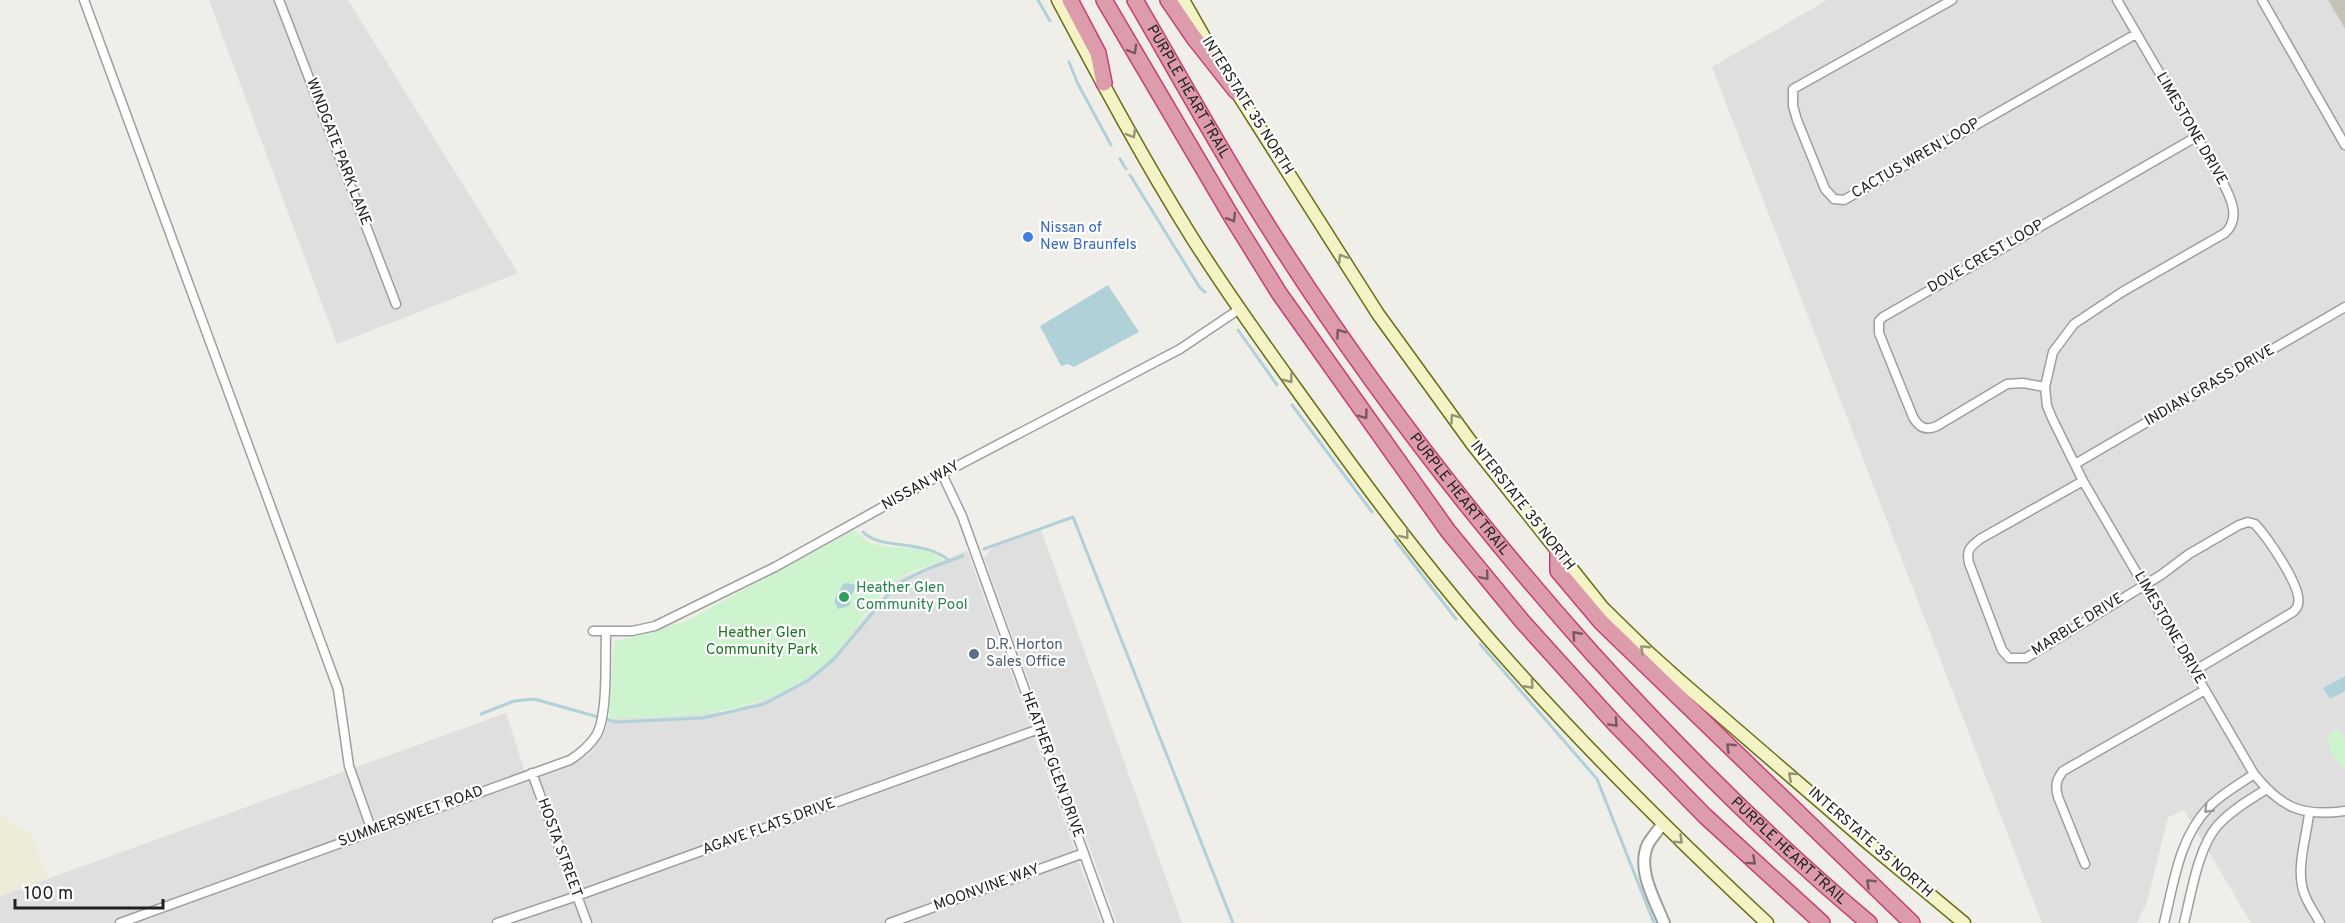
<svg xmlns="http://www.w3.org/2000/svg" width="2345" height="923" viewBox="0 0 2345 923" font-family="Overpass,sans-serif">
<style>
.residential{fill:#dfdfdf}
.construction{fill:#c4c3b6}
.farmland{fill:#ececd8}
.park{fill:#cdf4ce}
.water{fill:#b0d1d8}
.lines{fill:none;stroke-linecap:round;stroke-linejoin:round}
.stream{stroke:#b0d1d8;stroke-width:3}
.minor-casing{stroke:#9e9e9e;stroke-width:11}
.tertiary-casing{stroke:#9e9e9e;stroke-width:14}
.secondary-casing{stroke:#696e13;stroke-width:15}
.motorway-casing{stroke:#c63f74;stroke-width:18}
.minor{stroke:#fff;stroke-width:8}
.tertiary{stroke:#fff;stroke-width:10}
.secondary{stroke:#f3f3c5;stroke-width:12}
.motorway{stroke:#dd9cab;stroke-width:15}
.oneway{stroke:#76585f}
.oneway2{stroke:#94947b}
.oneway3{stroke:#9b9b9b}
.shop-dot{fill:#3f7fe0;stroke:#fff;stroke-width:2}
.leisure-dot{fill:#2e9e5b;stroke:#fff;stroke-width:2}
.service-dot{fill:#5c6f8a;stroke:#fff;stroke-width:2}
.labels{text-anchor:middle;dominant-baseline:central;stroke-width:4.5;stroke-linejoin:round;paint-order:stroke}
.street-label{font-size:15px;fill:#212121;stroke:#fff}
.shop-label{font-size:15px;fill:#366cbe;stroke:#fff;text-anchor:start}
.leisure-label{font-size:15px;fill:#27864d;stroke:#fff;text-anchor:start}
.park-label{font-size:15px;fill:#1a751d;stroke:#fff}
.service-label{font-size:15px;fill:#4e5e75;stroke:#fff;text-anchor:start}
</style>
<rect width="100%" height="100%" fill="#f0eee9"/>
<path class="residential" d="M 209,0 L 348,0 L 518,273 L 337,344 Z
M 1827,0 L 2328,0 L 2345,29 L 2345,923 L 2251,923 L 2184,810 L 2168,817 L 2147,902 L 2137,923 L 2042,923 L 1712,67 Z
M 1041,530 L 1182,923 L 1117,923 L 984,558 L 994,546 Z
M 967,550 L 1101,923 L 0,923 L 0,896 L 506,713 L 528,781 L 570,766 L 589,755 L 603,736 L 609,719 L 724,712 L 759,702 L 804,679 L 824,665 L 897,580 Z"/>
<path class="construction" d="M 2328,0 L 2345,0 L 2345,29 Z"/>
<path class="farmland" d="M 0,815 L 32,835 L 48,879 L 0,896 Z"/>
<path class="park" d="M 854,530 C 860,535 866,542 874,544 C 895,551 926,543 943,560 C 929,566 909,571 897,580 C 876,594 854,634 835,654 C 774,717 691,716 609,719 L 614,642 L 684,622 Z
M 2337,729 L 2345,739 L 2345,770 C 2337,762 2326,746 2328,735 Z"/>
<path class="water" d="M 1108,285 L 1139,332 L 1074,367 L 1068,364 L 1061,366 L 1040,326 Z
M 846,583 L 856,585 C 856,588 853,591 852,594 C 848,606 855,605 838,609 L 834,601 L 843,584 Z
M 2345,676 L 2345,691 L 2330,699 L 2323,688 Z"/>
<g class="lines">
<path class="stream" d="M 1038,0 L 1050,21
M 1069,62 L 1078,84 L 1111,145
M 1120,159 L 1126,169
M 1130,175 L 1200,288 L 1205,292
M 1238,330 L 1277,385
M 1292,405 L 1372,512
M 863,532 C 882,551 922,538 950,561
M 1395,540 L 1456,619
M 984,549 L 1073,517 L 1233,923
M 1480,644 L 1597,779 L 1654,923
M 481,714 L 514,701 L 534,699 L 616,722 L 703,718 L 764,704 L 809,680 L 834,659 L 897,584 L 927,569 L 963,556"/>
<defs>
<path id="minor" d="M 84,0 L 338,689 L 349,766 L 372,831
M 279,0 L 396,304
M 1952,0 L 1793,89 L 1793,106 L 1797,120 L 1825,189 L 1834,199 L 1844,200 L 2136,34
M 2117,0 L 2219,175 C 2228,193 2243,216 2225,233 L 2122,292 L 2074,324 L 2053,352 L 2045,387 L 2047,406 L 2052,418 L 2083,481 L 2254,774 C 2281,808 2303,817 2345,811
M 2262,0 L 2345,145
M 2045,387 L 2023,383 L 2007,384 L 1937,426 C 1926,431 1919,428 1913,417 L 1879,333 L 1879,321 L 1883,317 L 2196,137
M 2075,464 L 2345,307
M 942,474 L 962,516 L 1109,923
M 2083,481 L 1980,539 C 1970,547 1966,550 1969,563 L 2002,650 L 2009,658 L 2026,658 L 2161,575 L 2189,554 L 2239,525 L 2248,522 L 2255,524 C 2267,537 2303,588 2298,604 C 2298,607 2295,610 2293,612 L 2194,671
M 593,631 L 632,631 L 655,626 L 775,567 L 942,474 L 1180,349 L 1238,310
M 532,773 L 587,923
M 2309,814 C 2306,840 2294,873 2306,898 C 2310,907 2316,915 2320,923
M 2085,864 L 2058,797 C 2055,786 2056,780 2063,771 L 2205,690
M 120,923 L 570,760 C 581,753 590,746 597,734 C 608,713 605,658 606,632
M 497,923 L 577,896 L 1039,729
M 890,923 L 1084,853
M 2164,923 C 2174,882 2179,838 2209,807 C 2221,794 2240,784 2254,774
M 2184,923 C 2191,895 2198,847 2218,825 C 2232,810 2250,799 2267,789"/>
<path id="tertiary" d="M 1662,824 C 1658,831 1652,837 1648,844 C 1636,869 1655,900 1664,923"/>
<path id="secondary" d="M 1058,0 C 1100,79 1143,159 1191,236 C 1223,287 1258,336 1294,386 C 1360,478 1427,570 1503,655 C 1586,749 1675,837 1767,923
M 1183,0 L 1216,58
M 1231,83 L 1378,314 L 1473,445 L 1602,607 L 1648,652 L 1678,679 L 1868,843 L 1964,923"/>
<g id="motorway">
<path d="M 1070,0 L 1098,53 L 1104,83"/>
<path d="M 1104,0 L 1230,214 L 1279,293 L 1448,531 L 1522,621 L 1615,724 L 1705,816 L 1822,923"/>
<path id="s1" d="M 1135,0 C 1180,77 1223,156 1271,231 C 1366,381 1474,521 1592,653 C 1678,748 1770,840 1869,923"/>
<path d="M 1168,0 L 1194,38 L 1236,91"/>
<path d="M 1558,553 L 1558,571 L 1601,622 L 1912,923"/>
</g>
</defs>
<use href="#minor" class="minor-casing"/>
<use href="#tertiary" class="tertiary-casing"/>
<use href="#secondary" class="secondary-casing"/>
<use href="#motorway" class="motorway-casing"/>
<use href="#minor" class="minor"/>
<use href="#tertiary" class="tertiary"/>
<use href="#secondary" class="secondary"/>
<use href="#motorway" class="motorway"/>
</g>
<defs><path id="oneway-chevron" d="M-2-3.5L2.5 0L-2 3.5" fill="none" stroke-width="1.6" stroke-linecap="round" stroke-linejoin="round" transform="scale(1.5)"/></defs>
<g class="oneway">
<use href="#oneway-chevron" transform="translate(1133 50) rotate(60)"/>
<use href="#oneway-chevron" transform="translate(1232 218) rotate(59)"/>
<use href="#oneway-chevron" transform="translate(1340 333) rotate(-125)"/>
<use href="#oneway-chevron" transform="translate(1364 415) rotate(54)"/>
<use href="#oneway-chevron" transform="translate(1485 576) rotate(50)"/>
<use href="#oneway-chevron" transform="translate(1576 635) rotate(-132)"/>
<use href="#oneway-chevron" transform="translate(1614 723) rotate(47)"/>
<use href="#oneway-chevron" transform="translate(1730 747) rotate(-136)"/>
<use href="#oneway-chevron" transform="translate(1752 861) rotate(42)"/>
<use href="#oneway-chevron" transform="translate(1870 883) rotate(-136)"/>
</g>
<g class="oneway2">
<use href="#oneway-chevron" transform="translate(1132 134) rotate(60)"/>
<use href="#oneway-chevron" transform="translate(1342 258) rotate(-122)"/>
<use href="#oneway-chevron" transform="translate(1289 379) rotate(53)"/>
<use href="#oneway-chevron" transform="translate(1454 418) rotate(-126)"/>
<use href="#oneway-chevron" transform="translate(1405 535) rotate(52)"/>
<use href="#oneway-chevron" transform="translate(1644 649) rotate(-136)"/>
<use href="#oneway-chevron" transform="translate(1530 685) rotate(48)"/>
<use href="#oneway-chevron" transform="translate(1792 776) rotate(-139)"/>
<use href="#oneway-chevron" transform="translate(1679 840) rotate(43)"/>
</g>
<use class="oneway3" href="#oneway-chevron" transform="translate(2208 809) rotate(134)"/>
<circle class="shop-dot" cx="1028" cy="237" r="6"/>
<circle class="leisure-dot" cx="844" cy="597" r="6"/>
<circle class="service-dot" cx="974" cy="654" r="6"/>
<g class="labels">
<g class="street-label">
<text stroke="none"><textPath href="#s1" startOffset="106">PURPLE HEART TRAIL</textPath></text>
<text transform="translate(1247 106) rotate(58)">INTERSTATE 35 NORTH</text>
<text transform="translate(2191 129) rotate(60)">LIMESTONE DRIVE</text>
<text transform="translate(338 152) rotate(69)">WINDGATE PARK LANE</text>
<text transform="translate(1916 159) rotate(-30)">CACTUS WREN LOOP</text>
<text transform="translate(1986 257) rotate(-30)">DOVE CREST LOOP</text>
<text transform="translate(2210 386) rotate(-30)">INDIAN GRASS DRIVE</text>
<text transform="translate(921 486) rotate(-29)">NISSAN WAY</text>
<text stroke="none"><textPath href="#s1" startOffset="592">PURPLE HEART TRAIL</textPath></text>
<text transform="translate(1522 506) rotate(52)">INTERSTATE 35 NORTH</text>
<text transform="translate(2078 625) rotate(-32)">MARBLE DRIVE</text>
<text transform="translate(2169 628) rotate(60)">LIMESTONE DRIVE</text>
<text transform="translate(1052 765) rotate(70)">HEATHER GLEN DRIVE</text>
<text transform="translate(411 817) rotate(-20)">SUMMERSWEET ROAD</text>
<text transform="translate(769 827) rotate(-20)">AGAVE FLATS DRIVE</text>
<text transform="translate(1870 843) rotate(41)">INTERSTATE 35 NORTH</text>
<text transform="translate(559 848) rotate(70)">HOSTA STREET</text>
<text stroke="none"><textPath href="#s1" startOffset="1078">PURPLE HEART TRAIL</textPath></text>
<text transform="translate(987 888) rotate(-20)">MOONVINE WAY</text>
</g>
<g class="shop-label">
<text x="1040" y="228">Nissan of<tspan x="1040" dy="17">New Braunfels</tspan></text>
</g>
<g class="leisure-label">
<text x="856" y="588">Heather Glen<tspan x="856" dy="17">Community Pool</tspan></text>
</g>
<g class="park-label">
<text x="762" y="633">Heather Glen<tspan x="762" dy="17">Community Park</tspan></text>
</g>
<g class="service-label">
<text x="986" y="645">D.R. Horton<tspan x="986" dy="17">Sales Office</tspan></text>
</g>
</g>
<path d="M15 899v9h148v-9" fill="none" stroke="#212121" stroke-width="3"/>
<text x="24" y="899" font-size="18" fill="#212121" stroke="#ffffff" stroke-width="4.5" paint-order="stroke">100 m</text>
</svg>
